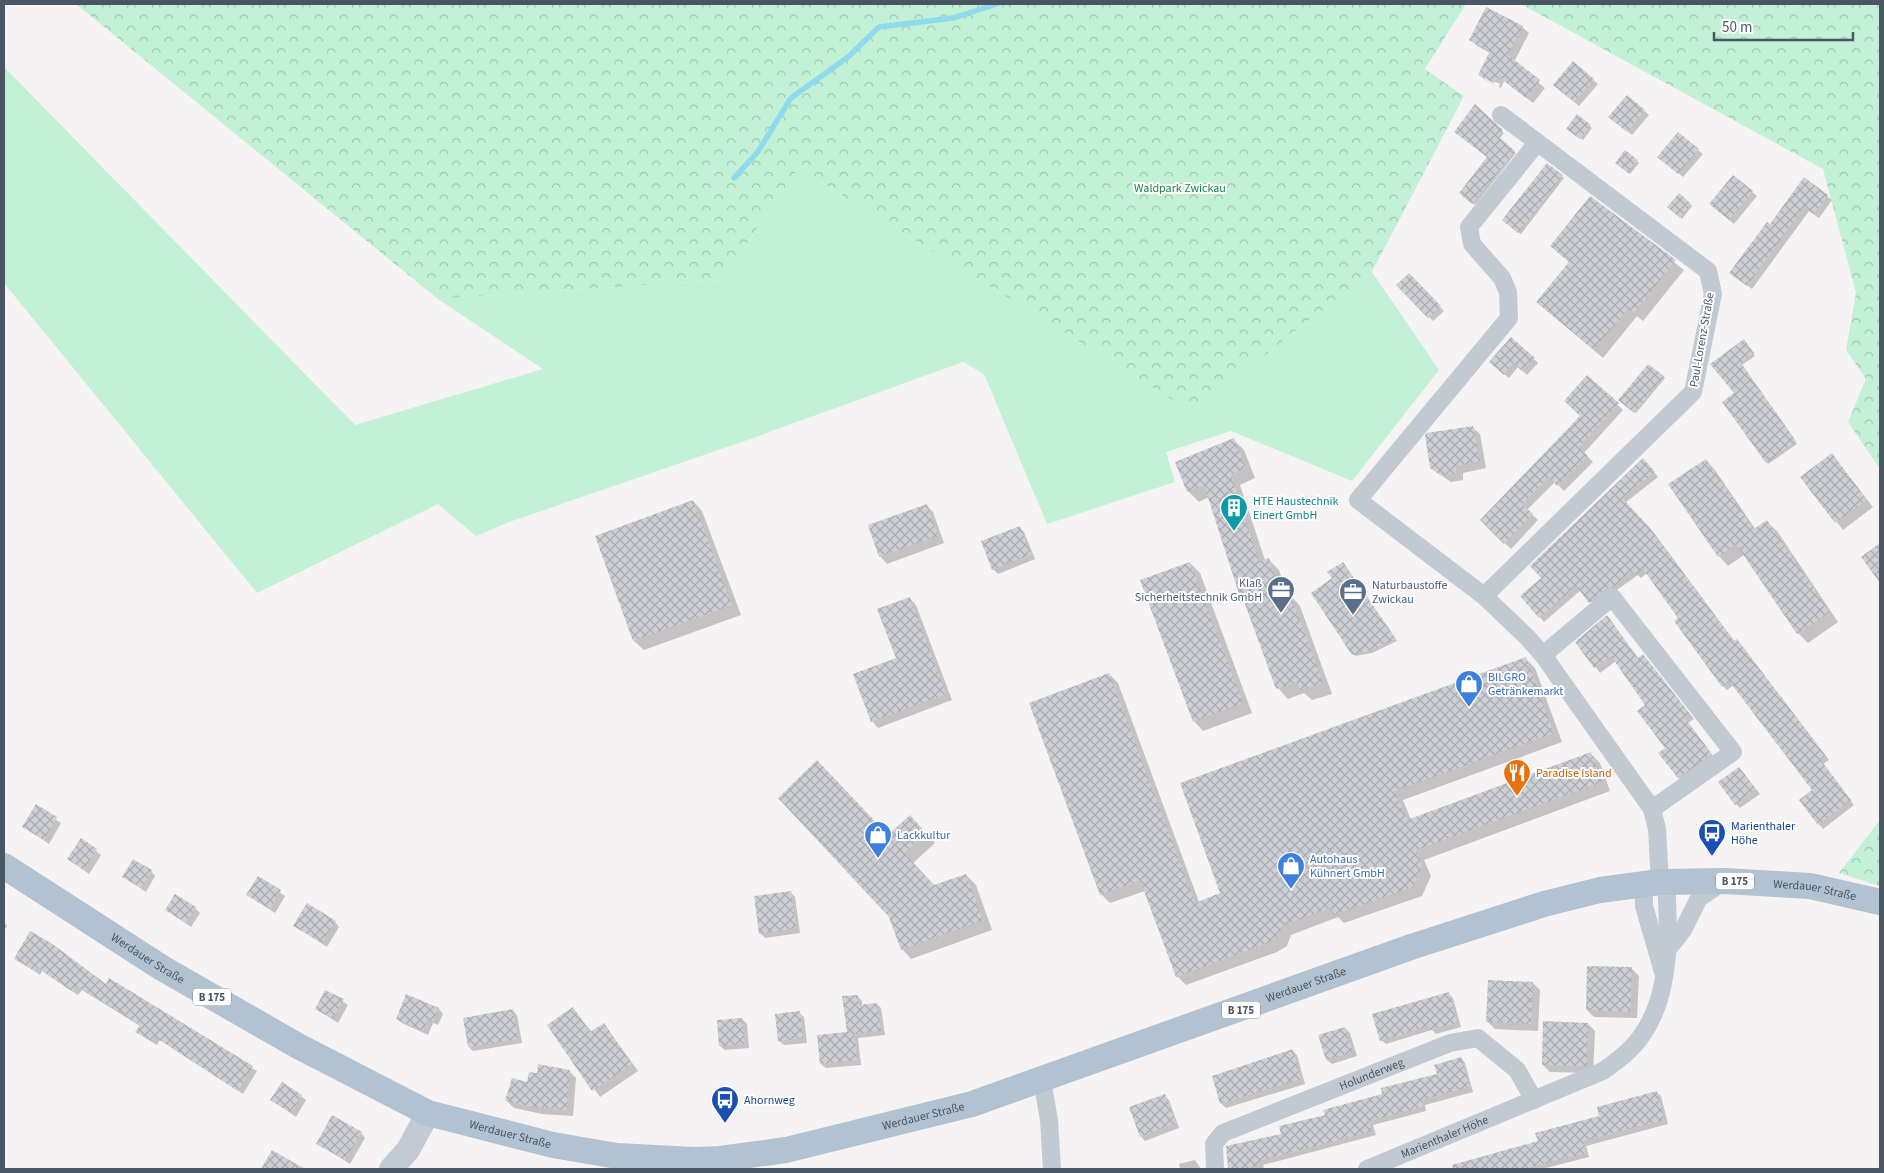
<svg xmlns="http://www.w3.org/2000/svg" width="1884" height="1173" viewBox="0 0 1884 1173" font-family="'Source Sans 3',sans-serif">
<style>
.grass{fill:#c3f1d5}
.park{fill:url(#park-crowns)}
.shadow{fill:#0003;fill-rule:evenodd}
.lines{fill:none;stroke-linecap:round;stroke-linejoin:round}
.stream{stroke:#90daee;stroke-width:5.5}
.building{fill:url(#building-cross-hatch)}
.street{stroke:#c1cad2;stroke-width:18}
.secondary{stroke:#c1cbd6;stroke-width:24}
.primary{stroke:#b3c2d1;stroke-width:26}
.labels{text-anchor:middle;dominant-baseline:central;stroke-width:4;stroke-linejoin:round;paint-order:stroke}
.shield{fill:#fff;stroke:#808990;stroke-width:1}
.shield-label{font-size:11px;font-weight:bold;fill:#4a5661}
.park-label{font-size:12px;fill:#17864f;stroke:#fff}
.street-label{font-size:12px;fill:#4a5661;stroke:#fff}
.culture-label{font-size:12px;fill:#0d838f;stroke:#fff;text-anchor:start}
.service-label{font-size:12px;fill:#4e5e75;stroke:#fff;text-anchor:end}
.shop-label{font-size:12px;fill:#366cbe;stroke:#fff;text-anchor:start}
.food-label{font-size:12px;fill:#c56008;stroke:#fff;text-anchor:start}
.transit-label{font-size:12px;fill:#164399;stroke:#fff;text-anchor:start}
</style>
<defs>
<pattern id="park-crowns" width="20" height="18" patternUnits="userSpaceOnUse" patternTransform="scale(1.25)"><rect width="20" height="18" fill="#c3f1d5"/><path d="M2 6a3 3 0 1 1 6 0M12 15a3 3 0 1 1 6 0" fill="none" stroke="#a0c6b0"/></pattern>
<pattern id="building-cross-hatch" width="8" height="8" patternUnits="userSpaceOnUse" patternTransform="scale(1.25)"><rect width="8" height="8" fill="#cdcfd5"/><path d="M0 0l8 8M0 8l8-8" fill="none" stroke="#a8abb0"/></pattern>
</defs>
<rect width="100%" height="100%" fill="#f5f3f3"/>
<path class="grass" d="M 4,67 L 355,425 L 543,369 L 438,299 L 722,280 L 798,168 L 1192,412 L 1372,272 L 1439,370 L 1352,481 L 1231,431 L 1166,452 L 1175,482 L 1047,524 L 984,374 L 963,362 L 736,444 L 509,522 L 476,536 L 438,504 L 257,593 L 4,283 Z"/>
<path class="park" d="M 76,4 L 1466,4 L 1425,69 L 1464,96 L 1372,272 L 1192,412 L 798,168 L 722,280 L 438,299 Z
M 1521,4 L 1880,4 L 1880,469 L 1848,422 L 1866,379 L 1846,350 L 1856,293 L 1823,169 Z
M 1880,820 L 1880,886 L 1839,873 Z"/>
<path class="shadow" d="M 1522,27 L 1529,33 L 1514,62 L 1545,88 L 1533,103 L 1504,81 L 1501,88 L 1486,81 L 1479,74 L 1490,53 L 1477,46 L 1471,40 ZM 1485,77 L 1500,84 L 1499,87 L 1485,80 Z
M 1593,80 L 1598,84 L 1579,106 L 1559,89 Z
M 1627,96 L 1649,115 L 1632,135 L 1613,119 Z
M 1475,106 L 1504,133 L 1499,139 L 1516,153 L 1475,205 L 1460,193 L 1489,158 Z
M 1578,116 L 1592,128 L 1583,140 L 1570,130 Z
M 1698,150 L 1703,154 L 1683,177 L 1664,161 Z
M 1625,152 L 1639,163 L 1630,174 L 1618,165 Z
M 1547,165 L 1564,178 L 1521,234 L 1506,222 Z
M 1734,176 L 1757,196 L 1734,224 L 1715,208 Z
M 1804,179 L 1832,200 L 1819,218 L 1809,211 L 1752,289 L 1731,273 L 1771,226 Z
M 1679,195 L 1692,206 L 1682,219 L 1669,207 Z
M 1591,197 L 1684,270 L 1643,321 L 1637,316 L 1603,358 L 1537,302 L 1570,263 L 1551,246 Z
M 1409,275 L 1444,311 L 1433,321 L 1398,285 Z
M 1745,342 L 1755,356 L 1742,365 L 1797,444 L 1768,464 L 1736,394 L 1711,364 Z
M 1534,359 L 1538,363 L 1527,375 L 1518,367 L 1509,378 L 1490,362 Z
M 1663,376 L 1665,378 L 1636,413 L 1620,400 Z
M 1588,377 L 1623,410 L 1584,453 L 1593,462 L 1564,491 L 1555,482 L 1527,510 L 1538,520 L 1511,549 L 1481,520 L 1582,416 Z
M 1472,427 L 1480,434 L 1486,468 L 1463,473 L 1463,480 L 1451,482 L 1431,468 Z
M 1233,439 L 1244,450 L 1255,478 L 1240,485 L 1265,560 L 1268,559 L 1279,570 L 1288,596 L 1290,595 L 1300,606 L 1332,694 L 1312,700 L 1304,693 L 1288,699 L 1278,688 L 1245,600 L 1241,596 L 1209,497 L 1199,502 L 1188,491 Z
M 1832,455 L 1873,507 L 1843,530 L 1802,478 Z
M 1706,460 L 1715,470 L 1756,530 L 1767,522 L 1777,531 L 1838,622 L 1808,643 L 1798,633 L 1744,555 L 1728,566 L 1719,556 Z
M 1647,464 L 1658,477 L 1625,503 L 1654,533 L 1735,642 L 1741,645 L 1829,760 L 1823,764 L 1854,805 L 1823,829 L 1800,801 L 1813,791 L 1734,685 L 1727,690 L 1723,686 L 1680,618 L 1647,573 L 1641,578 L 1638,575 L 1594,606 L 1581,590 L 1544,622 L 1522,596 L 1543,578 Z
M 693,501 L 702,511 L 741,615 L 644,650 L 634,641 L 596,537 Z
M 926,505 L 933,512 L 944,543 L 887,564 L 880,556 Z
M 1019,527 L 1024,532 L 1035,559 L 998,574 L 993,569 Z
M 1190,563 L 1200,573 L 1252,713 L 1203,731 L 1194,721 Z
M 1344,565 L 1397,641 L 1372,653 L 1355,656 L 1353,654 L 1334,578 Z
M 910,599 L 916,605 L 952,700 L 878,728 L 872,721 L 897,659 Z
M 1577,642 L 1648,661 L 1694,719 L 1688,723 L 1716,760 L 1684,783 L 1678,777 L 1647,706 L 1616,661 L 1600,673 Z
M 1526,659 L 1535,668 L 1562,742 L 1403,800 L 1411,820 L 1591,754 L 1600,763 L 1610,791 L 1424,860 L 1431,876 L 1422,896 L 1344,923 L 1338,917 L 1291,935 L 1287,946 L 1277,952 L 1186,985 L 1177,976 L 1145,891 L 1110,903 L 1101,894 L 1109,674 L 1118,683 L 1199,902 L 1222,894 Z
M 1739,768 L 1760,794 L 1740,808 L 1736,804 Z
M 36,806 L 61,823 L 49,844 L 24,827 Z
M 909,817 L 935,843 L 912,864 L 934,887 L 966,875 L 976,885 L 992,930 L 911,959 L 902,949 L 888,836 Z
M 81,840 L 101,855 L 89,874 L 68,859 Z
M 151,871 L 155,876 L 146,892 L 124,877 Z
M 258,878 L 285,896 L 275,913 L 248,895 Z
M 790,892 L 795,897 L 800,933 L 765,938 L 760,933 Z
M 195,908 L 200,913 L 191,927 L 167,910 Z
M 4,922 L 7,926 L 4,931 Z
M 335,922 L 339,927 L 327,947 L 295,926 Z
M 15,958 L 106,986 L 257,1071 L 243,1094 L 160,1040 L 157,1045 L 142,1036 L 137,1031 L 140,1026 L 82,990 L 78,995 L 42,971 L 40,975 Z
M 1632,969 L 1639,976 L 1637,1018 L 1594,1017 L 1587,1010 Z
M 1490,981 L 1533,983 L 1540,990 L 1538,1031 L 1495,1029 L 1488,1022 Z
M 326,991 L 348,1005 L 338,1023 L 316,1009 Z
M 1449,994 L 1453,998 L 1461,1027 L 1436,1034 L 1432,1030 L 1386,1044 L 1381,1040 Z
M 857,996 L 862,1001 L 862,1006 L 877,1004 L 881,1008 L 885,1035 L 858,1038 L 861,1065 L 826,1068 L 821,1064 L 848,1033 Z
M 439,1009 L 443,1014 L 438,1025 L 433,1023 L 428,1035 L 402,1023 L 397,1019 Z
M 573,1009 L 592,1032 L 604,1024 L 638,1071 L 600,1097 L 549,1025 Z
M 512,1010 L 517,1015 L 522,1043 L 473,1051 L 469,1047 Z
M 799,1013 L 804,1017 L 807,1043 L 784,1045 L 779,1041 Z
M 742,1019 L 747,1024 L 749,1048 L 725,1050 L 720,1046 Z
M 1588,1024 L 1595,1031 L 1593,1073 L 1550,1072 L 1543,1065 Z
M 1345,1028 L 1350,1033 L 1357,1056 L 1332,1064 L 1327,1060 L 1320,1036 Z
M 1292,1051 L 1297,1055 L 1305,1084 L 1226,1108 L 1221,1103 Z
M 1461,1058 L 1465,1063 L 1473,1092 L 1425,1105 L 1426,1111 L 1373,1125 L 1376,1135 L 1263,1165 L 1264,1169 L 1229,1169 L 1227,1147 L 1282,1135 L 1326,1116 L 1438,1075 Z
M 569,1071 L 576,1078 L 573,1116 L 542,1114 L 514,1108 L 507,1101 L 528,1084 Z
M 1656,1092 L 1661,1096 L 1668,1124 L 1586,1146 L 1589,1157 L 1542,1169 L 1464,1169 L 1539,1142 Z
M 301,1096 L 306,1100 L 296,1117 L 272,1100 Z
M 1165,1096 L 1169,1100 L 1179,1128 L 1145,1141 L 1141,1136 Z
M 361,1133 L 365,1138 L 350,1164 L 317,1143 Z
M 1195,1160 L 1201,1169 L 1180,1169 L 1179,1164 Z"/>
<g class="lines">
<path class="stream" d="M 734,178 L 757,153 L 791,98 L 848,57 L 879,27 L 953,18 L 997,4"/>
</g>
<path class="building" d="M 1486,7 L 1523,26 L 1508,55 L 1540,80 L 1526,98 L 1498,76 L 1494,83 L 1478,75 L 1490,51 L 1469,40 Z
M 1573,61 L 1594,79 L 1574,102 L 1553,85 Z
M 1627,95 L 1645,110 L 1627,132 L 1608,117 Z
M 1475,104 L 1503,130 L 1498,136 L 1515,151 L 1472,204 L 1459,193 L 1487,157 L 1454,132 Z
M 1577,114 L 1591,125 L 1580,139 L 1566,129 Z
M 1678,132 L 1699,149 L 1678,174 L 1657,157 Z
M 1625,150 L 1638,160 L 1628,173 L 1615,163 Z
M 1547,163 L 1563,175 L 1518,233 L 1502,220 Z
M 1733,175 L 1753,191 L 1729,220 L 1709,204 Z
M 1804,177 L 1828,195 L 1814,214 L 1804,207 L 1747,286 L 1729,273 L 1767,222 L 1770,224 Z
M 1679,193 L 1691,204 L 1680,218 L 1667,207 Z
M 1590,196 L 1676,260 L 1634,313 L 1628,309 L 1594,350 L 1536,302 L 1569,262 L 1550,246 Z
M 1409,273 L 1441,306 L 1428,318 L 1396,285 Z
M 1511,337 L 1535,358 L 1522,371 L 1513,363 L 1504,375 L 1489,362 Z
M 1744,339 L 1754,353 L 1741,363 L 1796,441 L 1766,463 L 1722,402 L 1734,393 L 1710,364 Z
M 1648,364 L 1664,376 L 1634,413 L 1618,400 Z
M 1587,375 L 1619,403 L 1579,447 L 1588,456 L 1557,486 L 1549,477 L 1522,504 L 1533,514 L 1504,544 L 1480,520 L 1580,416 L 1564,401 Z
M 1473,426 L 1480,461 L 1456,466 L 1456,473 L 1442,476 L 1430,468 L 1425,435 L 1427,433 Z
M 1234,438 L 1246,468 L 1231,474 L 1259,561 L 1269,558 L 1282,597 L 1290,594 L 1323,683 L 1300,690 L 1297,682 L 1276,689 L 1242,596 L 1240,597 L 1204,485 L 1187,492 L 1175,462 Z
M 1832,453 L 1867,500 L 1835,523 L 1800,477 Z
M 1643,458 L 1655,472 L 1622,498 L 1650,528 L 1734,641 L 1737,639 L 1825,755 L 1820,759 L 1851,800 L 1818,825 L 1799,800 L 1812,790 L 1729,681 L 1722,687 L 1674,621 L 1678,618 L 1643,569 L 1636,575 L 1633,571 L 1613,587 L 1605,589 L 1589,603 L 1576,586 L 1539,618 L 1520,596 L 1541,578 L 1530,566 Z
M 1706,459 L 1754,529 L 1767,520 L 1830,612 L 1797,634 L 1736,544 L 1718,557 L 1668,484 Z
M 693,500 L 732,605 L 633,641 L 595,536 Z
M 927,504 L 938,536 L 879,557 L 868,525 Z
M 1020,526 L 1031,554 L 992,570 L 981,541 Z
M 1880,543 L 1880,583 L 1861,557 Z
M 1190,562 L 1243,703 L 1193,722 L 1140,580 Z
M 1343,562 L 1396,639 L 1369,651 L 1352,655 L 1311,593 L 1332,578 L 1327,572 Z
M 910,597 L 946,694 L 871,722 L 853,674 L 896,658 L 877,609 Z
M 1607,615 L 1638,658 L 1643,654 L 1689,713 L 1684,717 L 1712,754 L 1678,778 L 1658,753 L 1665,748 L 1637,711 L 1645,705 L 1611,656 L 1594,668 L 1575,642 Z
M 1526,657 L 1554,733 L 1395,791 L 1407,820 L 1591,752 L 1602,782 L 1416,850 L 1422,866 L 1413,887 L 1334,915 L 1329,908 L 1282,926 L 1278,937 L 1268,943 L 1176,977 L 1140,880 L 1100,895 L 1029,703 L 1109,673 L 1195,903 L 1220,893 L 1180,783 Z
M 817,760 L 888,835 L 910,815 L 926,833 L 904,853 L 934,885 L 966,874 L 983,920 L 901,950 L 889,917 L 778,798 Z
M 1739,767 L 1756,789 L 1735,805 L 1718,782 Z
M 36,804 L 57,817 L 44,840 L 22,827 Z
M 81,838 L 97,849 L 84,870 L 67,859 Z
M 133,859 L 152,870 L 141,888 L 122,877 Z
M 258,876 L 281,890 L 270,909 L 246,895 Z
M 791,891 L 796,928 L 759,934 L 754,896 Z
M 175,894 L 196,907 L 186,923 L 165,910 Z
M 307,903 L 336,921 L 322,943 L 293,926 Z
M 30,931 L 51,943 L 106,984 L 109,978 L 253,1066 L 238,1091 L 155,1037 L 152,1041 L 135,1032 L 140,1025 L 77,986 L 73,992 L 37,967 L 35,971 L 14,959 Z
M 1587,966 L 1632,967 L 1630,1012 L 1586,1010 Z
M 1488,980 L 1533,982 L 1531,1024 L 1486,1022 Z
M 325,990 L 344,999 L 333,1019 L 315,1009 Z
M 1449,992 L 1457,1023 L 1430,1030 L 1429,1026 L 1380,1041 L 1372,1014 Z
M 406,994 L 439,1008 L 433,1022 L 428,1019 L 423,1031 L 396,1019 Z
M 858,995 L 859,1005 L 877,1003 L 881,1031 L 854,1034 L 857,1060 L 820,1064 L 817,1035 L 847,1032 L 842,996 Z
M 573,1007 L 590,1032 L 604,1023 L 632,1064 L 592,1091 L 547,1025 Z
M 513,1009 L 518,1039 L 468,1047 L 463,1018 Z
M 800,1011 L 803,1038 L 778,1041 L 775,1014 Z
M 742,1018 L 745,1044 L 719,1046 L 717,1020 Z
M 1543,1021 L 1588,1023 L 1587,1066 L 1542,1065 Z
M 1345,1027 L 1353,1052 L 1326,1060 L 1318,1035 Z
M 1293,1049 L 1301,1079 L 1220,1104 L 1212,1076 Z
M 1461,1057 L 1470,1087 L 1421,1100 L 1423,1107 L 1369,1121 L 1372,1131 L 1259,1161 L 1260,1165 L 1244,1169 L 1228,1169 L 1226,1146 L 1281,1134 L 1279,1126 L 1325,1115 L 1323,1110 L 1382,1094 L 1381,1088 L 1437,1074 L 1434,1065 Z
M 538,1064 L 570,1070 L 567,1110 L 533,1107 L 505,1101 L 512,1078 L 527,1082 L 529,1072 L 537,1073 Z
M 282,1082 L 302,1095 L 291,1113 L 270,1100 Z
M 1657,1091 L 1664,1120 L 1583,1141 L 1586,1153 L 1523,1169 L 1453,1169 L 1452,1165 L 1538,1141 L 1535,1133 L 1599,1116 L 1597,1107 Z
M 1165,1094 L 1176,1123 L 1140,1137 L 1129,1107 Z
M 332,1115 L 362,1132 L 345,1160 L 316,1144 Z
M 272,1150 L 305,1169 L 261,1169 Z"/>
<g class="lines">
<g class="street">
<path d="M 1537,143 L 1469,227 L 1472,244 L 1502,278 L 1508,292 L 1509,318 L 1358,500 L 1484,596 L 1527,637 L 1543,655 L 1652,809 L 1657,829 L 1660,882"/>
<path d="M 1484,596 L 1693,392 L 1713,294 L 1708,271 L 1501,115"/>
<path d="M 1543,655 L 1612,597 L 1733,752 L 1652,809"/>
<path d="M 1644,884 L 1644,906 L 1663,972"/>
<path d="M 1668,949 L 1683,930 L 1699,898 L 1723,882"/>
<path d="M 1042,1080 L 1049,1120 L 1052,1169"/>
<path id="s1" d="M 1215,1169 L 1214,1144 L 1223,1133 L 1450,1043 L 1478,1038 L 1517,1070 L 1534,1100"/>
<path id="s2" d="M 1367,1169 L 1603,1071 C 1618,1060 1632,1050 1642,1035 C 1672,993 1669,930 1666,882"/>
</g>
<path class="secondary" d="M 391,1169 L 408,1150 L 428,1113"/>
<path class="primary" id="s3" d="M 4,866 L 162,968 L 298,1046 L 428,1113 L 553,1145 L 617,1156 L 694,1160 L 720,1159 L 786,1150 L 972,1104 L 1411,947 L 1544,904 L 1600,890 L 1660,882 L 1725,881 L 1810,886 L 1880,902"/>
</g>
<defs>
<symbol id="building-pin" viewBox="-11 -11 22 30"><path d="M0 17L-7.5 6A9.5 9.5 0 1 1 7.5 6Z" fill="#0f9aa8" stroke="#fff"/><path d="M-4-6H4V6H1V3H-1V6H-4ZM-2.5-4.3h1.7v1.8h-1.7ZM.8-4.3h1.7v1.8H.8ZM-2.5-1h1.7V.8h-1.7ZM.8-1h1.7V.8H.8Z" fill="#fff"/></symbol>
<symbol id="office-pin" viewBox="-11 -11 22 30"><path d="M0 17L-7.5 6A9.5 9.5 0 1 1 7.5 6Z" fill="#5c6f8a" stroke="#fff"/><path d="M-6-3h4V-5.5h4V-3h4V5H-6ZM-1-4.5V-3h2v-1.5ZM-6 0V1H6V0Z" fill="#fff"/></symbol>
<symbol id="shop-pin" viewBox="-11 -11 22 30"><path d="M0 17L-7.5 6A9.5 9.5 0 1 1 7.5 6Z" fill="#3f7fe0" stroke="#fff"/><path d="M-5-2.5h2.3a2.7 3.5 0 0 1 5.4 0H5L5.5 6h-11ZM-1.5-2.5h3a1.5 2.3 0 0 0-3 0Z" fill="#fff"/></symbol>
<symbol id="restaurant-pin" viewBox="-11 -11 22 30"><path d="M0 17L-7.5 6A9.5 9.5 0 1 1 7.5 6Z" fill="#e8710a" stroke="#fff"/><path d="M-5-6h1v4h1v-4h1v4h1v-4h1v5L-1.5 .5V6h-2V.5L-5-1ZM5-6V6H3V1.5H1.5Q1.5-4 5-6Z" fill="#fff"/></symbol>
<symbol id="bus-pin" viewBox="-11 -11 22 30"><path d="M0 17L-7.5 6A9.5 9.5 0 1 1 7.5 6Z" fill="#1a4fb4" stroke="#fff"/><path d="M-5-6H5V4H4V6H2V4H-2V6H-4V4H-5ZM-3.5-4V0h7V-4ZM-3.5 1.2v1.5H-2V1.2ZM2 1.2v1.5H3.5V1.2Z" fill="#fff"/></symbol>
</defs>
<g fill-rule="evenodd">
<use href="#building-pin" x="1218" y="492" width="32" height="43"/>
<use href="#office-pin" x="1265" y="574" width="32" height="43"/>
<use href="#office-pin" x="1337" y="576" width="32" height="43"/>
<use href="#shop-pin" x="1453" y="668" width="32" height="43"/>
<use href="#restaurant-pin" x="1501" y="757" width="32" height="43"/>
<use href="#bus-pin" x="1696" y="817" width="32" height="43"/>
<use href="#shop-pin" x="862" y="819" width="32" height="43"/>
<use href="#shop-pin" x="1275" y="850" width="32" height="43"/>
<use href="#bus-pin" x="709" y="1084" width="32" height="43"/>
</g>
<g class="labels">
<g class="shield">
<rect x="1716" y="872.5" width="38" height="17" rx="4"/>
<rect x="193" y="988.5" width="38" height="17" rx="4"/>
<rect x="1222" y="1001.5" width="38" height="17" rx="4"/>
</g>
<g class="shield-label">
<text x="1735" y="881">B 175</text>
<text x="212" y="997">B 175</text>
<text x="1241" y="1010">B 175</text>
</g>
<g class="park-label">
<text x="1180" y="188">Waldpark Zwickau</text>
</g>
<g class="street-label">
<text transform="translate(1702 340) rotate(-80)">Paul-Lorenz-Straße</text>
<text stroke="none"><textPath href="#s3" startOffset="1926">Werdauer Straße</textPath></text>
<text stroke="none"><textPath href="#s3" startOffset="171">Werdauer Straße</textPath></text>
<text stroke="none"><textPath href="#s3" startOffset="1401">Werdauer Straße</textPath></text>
<text stroke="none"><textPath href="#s1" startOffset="199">Holunderweg</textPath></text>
<text stroke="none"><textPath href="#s3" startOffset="996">Werdauer Straße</textPath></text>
<text stroke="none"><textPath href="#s3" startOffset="576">Werdauer Straße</textPath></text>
<text stroke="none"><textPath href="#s2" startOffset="84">Marienthaler Höhe</textPath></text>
</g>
<g class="culture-label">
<text x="1253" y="501">HTE Haustechnik<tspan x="1253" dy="14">Einert GmbH</tspan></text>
</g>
<g class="service-label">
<text x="1262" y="583">Klaß<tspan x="1262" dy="14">Sicherheitstechnik GmbH</tspan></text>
<text x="1372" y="585" text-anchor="start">Naturbaustoffe<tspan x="1372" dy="14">Zwickau</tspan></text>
</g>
<g class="shop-label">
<text x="1488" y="677">BILGRO<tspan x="1488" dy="14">Getränkemarkt</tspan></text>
<text x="897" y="835">Lackkultur</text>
<text x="1310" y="859">Autohaus<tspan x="1310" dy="14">Kühnert GmbH</tspan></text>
</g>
<g class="food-label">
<text x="1536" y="773">Paradise Island</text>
</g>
<g class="transit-label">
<text x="1731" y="826">Marienthaler<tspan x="1731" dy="14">Höhe</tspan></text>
<text x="744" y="1100">Ahornweg</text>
</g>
</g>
<rect width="1884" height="1173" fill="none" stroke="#4a5661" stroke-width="10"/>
<path d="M1714 32v8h139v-8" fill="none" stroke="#4a5661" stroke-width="2.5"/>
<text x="1722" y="32" font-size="15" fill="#4a5661" stroke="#ffffff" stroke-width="4" paint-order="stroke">50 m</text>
</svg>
